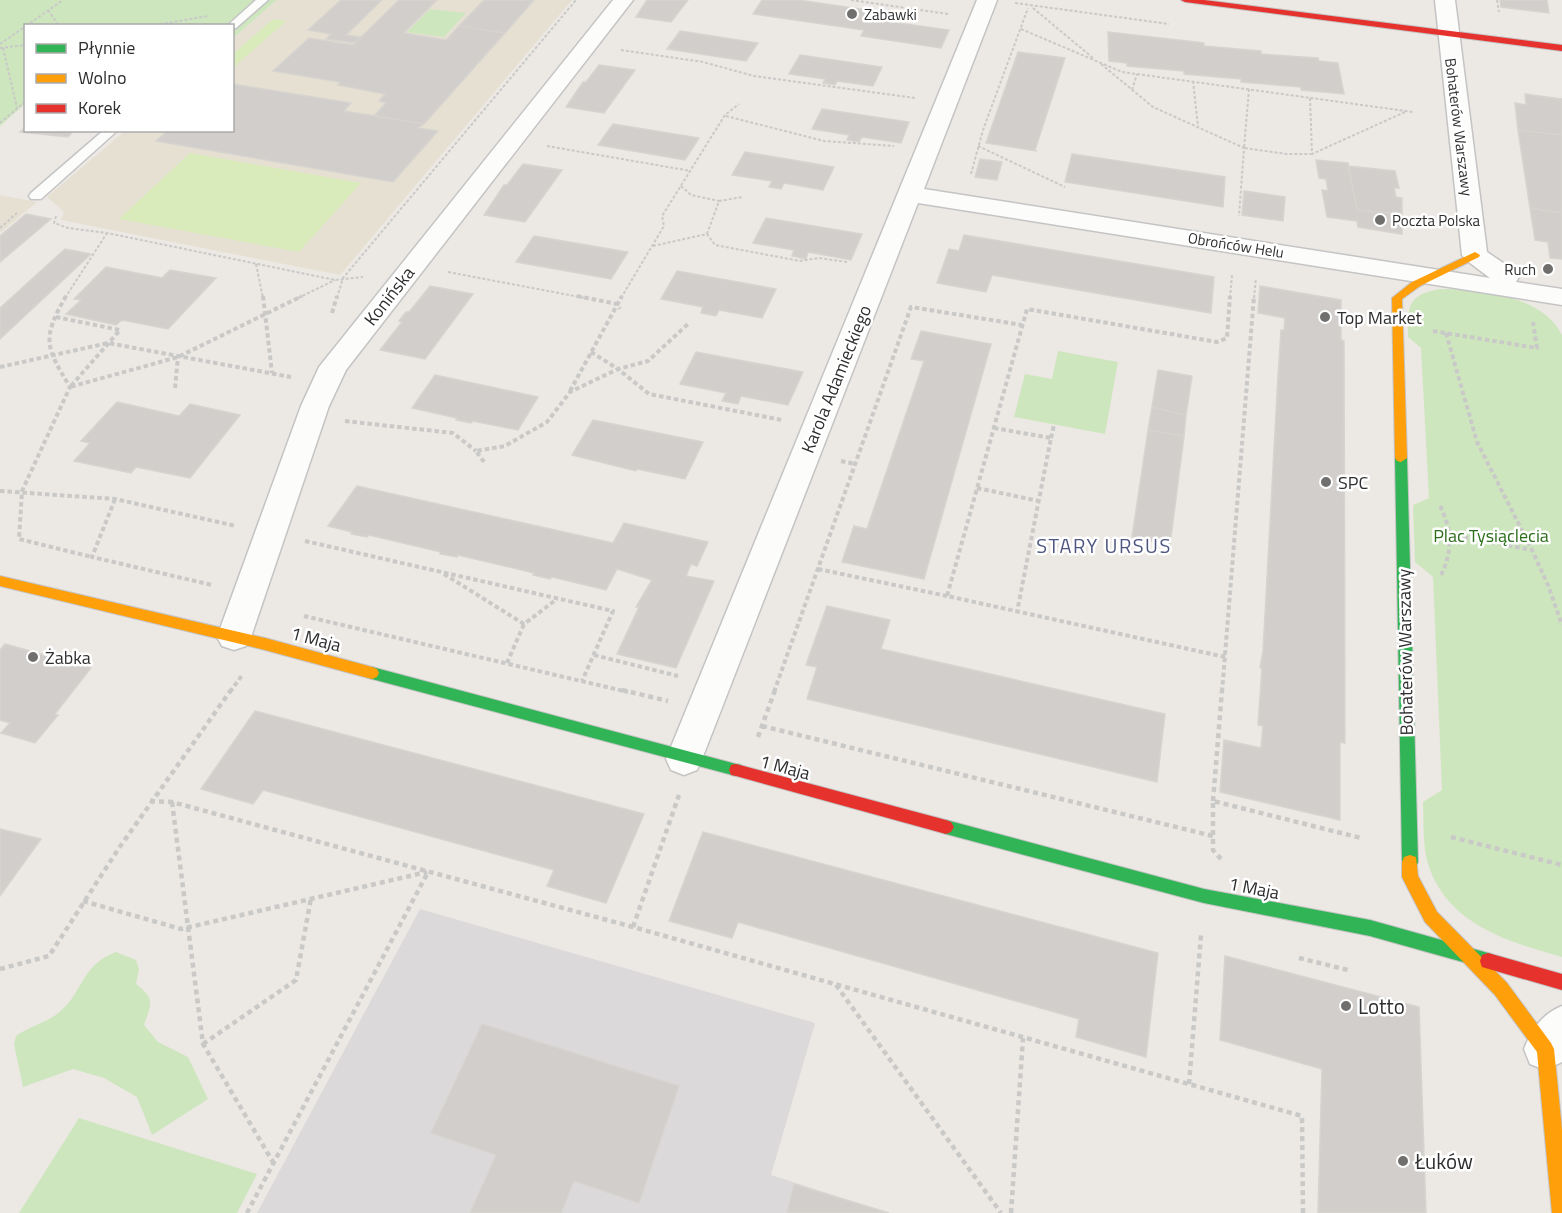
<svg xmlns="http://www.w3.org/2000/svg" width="1562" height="1213" viewBox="0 0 1562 1213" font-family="'Titillium Web',sans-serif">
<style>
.industrial{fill:#dcd9db}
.education{fill:#e6e0d3}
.green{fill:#cee6be}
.pitch{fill:#d9eabb}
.building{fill:#d1cecb;stroke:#d7d4d0;stroke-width:1.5}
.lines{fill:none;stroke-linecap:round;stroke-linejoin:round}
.lane-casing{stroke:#c5c4c5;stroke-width:3}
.street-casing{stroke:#c5c4c5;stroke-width:3}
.fast-casing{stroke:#c5c4c5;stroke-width:2}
.slow-casing{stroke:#c5c4c5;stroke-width:2}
.jam-casing{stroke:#c5c4c5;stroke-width:2}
.path-far2{stroke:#c9c9c8;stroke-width:2;stroke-dasharray:3 2;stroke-linecap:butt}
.path-far1{stroke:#c9c9c8;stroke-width:4;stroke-dasharray:4.5 3;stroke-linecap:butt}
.path{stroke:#c9c9c8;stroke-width:4.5;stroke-dasharray:5 4;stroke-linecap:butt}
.lane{fill:#fcfcfb;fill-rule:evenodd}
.street{fill:#fcfcfb;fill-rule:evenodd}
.fast{fill:#30b455;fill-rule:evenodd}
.slow{fill:#ff9f0a;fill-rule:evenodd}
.jam{fill:#e5322d;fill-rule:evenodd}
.poi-dot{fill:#706f6e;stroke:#fff;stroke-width:2}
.labels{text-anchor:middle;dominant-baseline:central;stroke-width:5;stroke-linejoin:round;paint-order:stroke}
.far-poi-label{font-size:15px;fill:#2e2e2e;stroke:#fff;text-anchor:start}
.far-street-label{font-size:15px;fill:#2e2e2e;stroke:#fff}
.street-label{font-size:18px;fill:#2e2e2e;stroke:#fff}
.poi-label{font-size:18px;fill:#2e2e2e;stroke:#fff;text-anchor:start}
.park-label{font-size:18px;fill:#2c6e1b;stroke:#fff}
.neighbourhood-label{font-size:20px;letter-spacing:1.5px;fill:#4d5680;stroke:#fff}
.near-poi-label{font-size:21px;fill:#2e2e2e;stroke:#fff;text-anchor:start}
</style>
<rect width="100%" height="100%" fill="#ece8e4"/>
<path class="industrial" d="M 420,909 L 815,1023 L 771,1175 L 889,1213 L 257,1213 Z"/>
<path class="education" d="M 277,0 L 572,0 L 340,275 L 61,220 L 64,212 L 47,197 L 125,131 L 232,130 L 233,38 Z
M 0,195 L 21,199 L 37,202 L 0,233 Z"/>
<path class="green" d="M 0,0 L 277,0 L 233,38 L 232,26 L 26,26 L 25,104 L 0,126 Z
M 430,9 L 466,13 L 444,37 L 407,32 Z
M 1440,289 C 1478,288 1544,296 1562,335 L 1562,957 C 1509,942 1449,925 1429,867 C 1422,847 1424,823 1423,802 L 1442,790 L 1433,577 L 1415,562 L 1413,505 L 1429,498 L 1421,348 L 1408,337 C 1408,307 1406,295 1440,289 Z
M 1058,351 L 1118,362 L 1105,434 L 1014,417 L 1025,374 L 1052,379 Z
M 116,952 L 136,960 L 139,969 L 136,984 C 156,999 151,1004 144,1025 L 158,1042 L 188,1057 L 208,1099 L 152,1135 L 137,1097 L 104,1078 L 73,1069 L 23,1087 L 14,1044 L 16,1036 C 28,1027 45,1023 57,1014 C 83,995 80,965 116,952 Z
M 79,1118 L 257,1174 L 237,1213 L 19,1213 Z"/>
<path class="pitch" d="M 273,19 L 286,21 L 233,68 L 233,54 Z
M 190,153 L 361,183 L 299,252 L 119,219 Z"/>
<path class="building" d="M 341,0 L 382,0 L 346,35 L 361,37 L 355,43 L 326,39 L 331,34 L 308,30 Z
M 399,0 L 437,0 L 404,33 L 446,40 L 459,26 L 505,33 L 424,124 L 374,116 L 386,103 L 379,101 L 385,94 L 338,85 L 340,82 L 273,71 L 309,38 L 353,45 Z
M 484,0 L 534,0 L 505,33 L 459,26 Z
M 647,0 L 688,0 L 671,22 L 636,17 Z
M 762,0 L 798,0 L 875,11 L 870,19 L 949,30 L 941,48 L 861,36 L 864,30 L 753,14 Z
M 1500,0 L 1547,0 L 1549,13 L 1501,7 Z
M 680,31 L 758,43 L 746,61 L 667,49 Z
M 1108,32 L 1204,43 L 1204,46 L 1261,51 L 1261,54 L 1318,58 L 1319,61 L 1338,63 L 1344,94 L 1301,90 L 1301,87 L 1241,82 L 1241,79 L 1184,74 L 1184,71 L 1127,66 L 1127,63 L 1109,61 Z
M 1018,52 L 1065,58 L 1035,150 L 1037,151 L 986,143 Z
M 800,55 L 882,67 L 873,86 L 837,81 L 835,85 L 823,83 L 825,79 L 789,74 Z
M 599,65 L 635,70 L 604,113 L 566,107 L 583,82 L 586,82 Z
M 232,84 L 351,103 L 344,111 L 424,124 L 418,128 L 438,131 L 393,182 L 156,141 L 168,130 L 232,130 Z
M 1525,94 L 1562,99 L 1562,135 L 1518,130 L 1515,103 L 1526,105 Z
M 822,109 L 909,122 L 901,143 L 862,137 L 859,142 L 847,140 L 849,135 L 812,129 Z
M 613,124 L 699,138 L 685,160 L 598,145 Z
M 26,127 L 26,130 L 74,130 L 68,137 L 20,132 Z
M 1518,130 L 1562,135 L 1562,213 L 1530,208 Z
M 745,152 L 834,167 L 823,190 L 784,183 L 781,189 L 769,187 L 772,181 L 732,175 Z
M 1072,154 L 1225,177 L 1223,207 L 1065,182 Z
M 980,159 L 1002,162 L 997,180 L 975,177 Z
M 1316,160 L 1348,163 L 1357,210 L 1402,214 L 1402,234 L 1358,227 L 1357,221 L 1327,217 L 1322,190 L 1328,191 L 1326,179 L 1319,178 Z
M 523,164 L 562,170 L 525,222 L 484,215 L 504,185 L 507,185 Z
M 1348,166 L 1395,171 L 1399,188 L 1394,188 L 1396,197 L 1402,198 L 1402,214 L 1357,210 Z
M 1244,191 L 1285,197 L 1283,221 L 1242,215 Z
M 1530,208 L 1562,213 L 1562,259 L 1550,258 L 1548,242 L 1535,240 Z
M 26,214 L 51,219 L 0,262 L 0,236 Z
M 766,218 L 862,234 L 851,260 L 808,252 L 806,259 L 792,256 L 794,250 L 753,243 Z
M 964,235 L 1214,277 L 1211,313 L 992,275 L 986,292 L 937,283 L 949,249 L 959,251 Z
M 534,236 L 628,252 L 611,279 L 516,262 Z
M 65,249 L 91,254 L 0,339 L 0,308 Z
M 106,267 L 162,278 L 170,270 L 216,278 L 168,329 L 122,320 L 116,325 L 66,314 L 81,300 L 74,299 Z
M 677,271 L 776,289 L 762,318 L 719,310 L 716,316 L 701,313 L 703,307 L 661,299 Z
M 430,286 L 473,294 L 425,359 L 380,350 L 402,322 L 399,321 L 406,312 L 409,312 Z
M 1260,286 L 1341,300 L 1341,340 L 1344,341 L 1345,743 L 1340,742 L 1340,820 L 1220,792 L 1224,740 L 1261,748 L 1263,726 L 1258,725 L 1262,668 L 1260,668 L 1263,651 L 1278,376 L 1281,330 L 1284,330 L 1285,318 L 1258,313 Z
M 921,331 L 991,344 L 924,579 L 842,562 L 854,526 L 867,529 L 924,361 L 911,359 Z
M 696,352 L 803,372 L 788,405 L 741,396 L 738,404 L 722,401 L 726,393 L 680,384 Z
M 1158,370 L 1192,376 L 1186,415 L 1152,407 Z
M 435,375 L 538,397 L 518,430 L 473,421 L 471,423 L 456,420 L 457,418 L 412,408 Z
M 117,402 L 179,416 L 190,404 L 240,415 L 190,478 L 136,467 L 131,473 L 74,461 L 90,443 L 81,441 Z
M 1152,407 L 1186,415 L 1184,436 L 1148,430 Z
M 593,420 L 703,442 L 685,479 L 637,469 L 636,471 L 572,455 Z
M 1148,430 L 1184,436 L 1170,545 L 1132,537 Z
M 357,486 L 613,543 L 624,523 L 708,542 L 697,566 L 691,564 L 686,576 L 714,581 L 676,668 L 617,654 L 639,607 L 636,607 L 652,580 L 617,569 L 606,590 L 552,577 L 550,579 L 533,575 L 534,573 L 458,555 L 457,557 L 440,554 L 441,552 L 369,535 L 367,537 L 351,534 L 352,532 L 328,526 Z
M 827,606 L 890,620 L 881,649 L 1165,714 L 1157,782 L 807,699 L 817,667 L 806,665 Z
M 5,644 L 91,668 L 55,714 L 58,715 L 35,743 L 1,733 L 10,723 L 0,720 L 0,650 Z
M 255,711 L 644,814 L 606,903 L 547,886 L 554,870 L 263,790 L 253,804 L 201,789 Z
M 0,829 L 41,839 L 0,896 Z
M 703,832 L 1158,953 L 1146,1057 L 1076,1037 L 1079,1019 L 738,922 L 732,938 L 669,921 Z
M 1225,956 L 1419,1007 L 1426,1213 L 1318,1213 L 1322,1069 L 1220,1040 Z
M 482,1024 L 679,1086 L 639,1203 L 574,1181 L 561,1213 L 470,1213 L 496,1155 L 431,1133 Z
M 794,1184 L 846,1200 L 889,1213 L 787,1213 Z"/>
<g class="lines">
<defs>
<path id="lane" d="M 256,0 L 268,0 L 236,28 L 232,29 L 232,26 L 227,26 Z
M 104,130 L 118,130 L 41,199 L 31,199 L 29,196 L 31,193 Z"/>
<path id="street" d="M 613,0 L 633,0 L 346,370 L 329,406 L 251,637 L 246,646 L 234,650 L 222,646 L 217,637 L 301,406 L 319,367 Z
M 977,0 L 997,0 L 924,189 L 1490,278 L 1466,260 L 1462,255 L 1435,0 L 1455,0 L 1487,252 L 1515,271 L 1519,277 L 1516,282 L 1562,289 L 1562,305 L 918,203 L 702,759 L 697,770 L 684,775 L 671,770 L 666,759 Z
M 1562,1006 L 1562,1062 L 1545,1070 L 1530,1064 L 1524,1049 C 1532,1029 1542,1014 1562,1006 Z"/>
<path id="fast" d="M 1401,454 L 1407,458 L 1418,862 L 1416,867 L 1410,869 L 1404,867 L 1402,862 L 1395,458 Z
M 372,667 L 736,764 L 741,765 L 743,770 L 741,775 L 736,776 L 372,679 L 367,677 L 365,673 L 367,669 Z
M 946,820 L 1204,889 L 1370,920 L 1488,953 L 1494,955 L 1496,961 L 1494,967 L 1488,969 L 1370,936 L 1204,903 L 946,834 L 941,832 L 938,827 L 941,822 Z"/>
<path id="slow" d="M 1475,252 L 1480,255 L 1479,257 L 1420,286 L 1402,299 L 1407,458 L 1401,462 L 1397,461 L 1395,458 L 1392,298 L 1412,282 Z
M 0,576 L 265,638 L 372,667 L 377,669 L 379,673 L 377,677 L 372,679 L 265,650 L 0,586 Z
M 1410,855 L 1416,857 L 1418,876 L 1437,912 L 1507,983 L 1551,1043 L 1554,1049 L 1562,1130 L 1562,1213 L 1552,1213 L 1537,1052 L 1495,995 L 1425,922 L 1402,877 L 1402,862 L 1404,857 Z"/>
<path id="jam" d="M 1181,0 L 1204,0 L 1562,45 L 1562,51 L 1185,2 Z
M 736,764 L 946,820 L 951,822 L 954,827 L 951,832 L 946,834 L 736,776 L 731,775 L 729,770 L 731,765 Z
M 1488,953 L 1562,974 L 1562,990 L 1482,967 L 1480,961 L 1482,955 Z"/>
</defs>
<use href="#lane" class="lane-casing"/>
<use href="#street" class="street-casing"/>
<use href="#fast" class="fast-casing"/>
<use href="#slow" class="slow-casing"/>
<use href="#jam" class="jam-casing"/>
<path class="path-far2" d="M 851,0 L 948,14
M 1497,0 L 1499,12
M 1015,3 L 1169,24
M 1033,8 L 1093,58
M 48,10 L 59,26
M 26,26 L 63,0
M 150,26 L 208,16
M 1021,29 L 1122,72 L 1413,112
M 0,44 L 26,26
M 0,48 L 26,45
M 3,48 L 17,108
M 621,50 L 703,62 L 754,76 L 915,98
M 1101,64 L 1153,107 L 1244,148 L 1239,216
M 1193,81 L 1198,126
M 1249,89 L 1244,148 L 1287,154 L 1312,154
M 1132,90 L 1137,74
M 1310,98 L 1312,154 L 1405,112
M 726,116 L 824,141 L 894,146
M 0,123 L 26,101
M 547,146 L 691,171
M 978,146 L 1065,187
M 971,174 L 983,130 L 1028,8
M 681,186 L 691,195 L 719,201
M 56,216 L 54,223 L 68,228 L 107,233 L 335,280 L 363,277
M 0,228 L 17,213
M 707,234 L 719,201 L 743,197
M 653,246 L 707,234 L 715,245 L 800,261 L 819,258 L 847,262
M 256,264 L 263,298
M 448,272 L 585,298
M 65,298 L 107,233
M 298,298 L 335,280
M 337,298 L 343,278 L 576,0
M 621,298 L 664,226 L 662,216 L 725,115 L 739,104
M 1230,298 L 1232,275
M 1254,298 L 1256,278"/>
<path class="path-far1" d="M 66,296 C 41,340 46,347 70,387 L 22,491 L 19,539 L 92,557
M 263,296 L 272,373
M 577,296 L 617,304 L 620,309
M 332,313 L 337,296
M 56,317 L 120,330 L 70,387 L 178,357 L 302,296
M 1433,331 L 1537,348 L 1533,322
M 1446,333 L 1477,442 L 1532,550 L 1548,585 L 1562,625
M 591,352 L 618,369 L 648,361 L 689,323
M 0,367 L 108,343 L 291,377
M 175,388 L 178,357
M 570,391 L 622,296
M 345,421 L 453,433 L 476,451
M 994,428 L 1051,438 L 1017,612
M 1051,438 L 1054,425
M 841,461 L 855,464
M 484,462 L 476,451 L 505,446 L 547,422 L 570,392 L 618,369 L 649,394 L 782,420
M 977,488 L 1039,501
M 0,491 L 115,499 L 236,526
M 115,499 L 92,557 L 212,585
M 1440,506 C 1452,529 1453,552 1441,575
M 1449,534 L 1532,550
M 305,541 L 613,611 L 582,681
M 818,569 L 947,596
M 444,574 L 524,624 L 557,599
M 304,616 L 628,692
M 594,655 L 678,676
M 1225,657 L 947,596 L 1027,309 L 1217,342 L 1227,338 L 1230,296
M 507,663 L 524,624
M 230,692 L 243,674
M 774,692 L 911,307 L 1022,325
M 1222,692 L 1254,296"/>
<path class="path" d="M 622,690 L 668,701
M 762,726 L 1213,836
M 758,737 L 775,690
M 150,801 L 172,802 L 633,927 L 1302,1116 L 1303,1213
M 1213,801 L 1222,690
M 172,802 L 203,1044 L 273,1162
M 1451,837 L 1562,865
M 1221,859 L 1213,850 L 1213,801 L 1361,838
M 83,901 L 181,929 L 427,872
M 633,927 L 679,795
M 1299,958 L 1348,970
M 0,969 L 49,956 L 119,848 L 231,690
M 836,985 L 1001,1213
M 203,1044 L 296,980 L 311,898
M 1189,1084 L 1201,935
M 247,1213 L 428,872
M 1011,1213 L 1023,1038"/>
<use href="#lane" class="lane"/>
<use href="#street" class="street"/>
<use href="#fast" class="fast"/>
<use href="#slow" class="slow"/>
<use href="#jam" class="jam"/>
</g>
<g class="poi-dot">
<circle cx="852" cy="14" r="6"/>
<circle cx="1380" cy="220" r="6"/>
<circle cx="1548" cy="269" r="6"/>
<circle cx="1325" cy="317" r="6"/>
<circle cx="1326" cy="482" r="6"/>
<circle cx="33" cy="657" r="6"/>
<circle cx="1346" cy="1006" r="6"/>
<circle cx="1403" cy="1161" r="6"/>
</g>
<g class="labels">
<g class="far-poi-label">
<text x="864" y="14">Zabawki</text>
<text x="1392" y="220">Poczta Polska</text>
<text x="1536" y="269" text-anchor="end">Ruch</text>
</g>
<g class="far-street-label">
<text transform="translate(1459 127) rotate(83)">Bohaterów Warszawy</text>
<text transform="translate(1236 245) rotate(9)">Obrońców Helu</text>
</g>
<g class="street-label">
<text transform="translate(389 296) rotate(-52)">Konińska</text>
<text transform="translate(836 379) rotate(-68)">Karola Adamieckiego</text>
<text transform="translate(316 639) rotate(15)">1 Maja</text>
<text transform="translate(1405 652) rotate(-91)">Bohaterów Warszawy</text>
<text transform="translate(785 767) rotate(15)">1 Maja</text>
<text transform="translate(1254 888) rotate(11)">1 Maja</text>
</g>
<g class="poi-label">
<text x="1337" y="317">Top Market</text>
<text x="1338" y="482">SPC</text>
<text x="45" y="657">Żabka</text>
</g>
<g class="park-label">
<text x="1491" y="535">Plac Tysiąclecia</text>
</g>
<g class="neighbourhood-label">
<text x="1104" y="545">STARY URSUS</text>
</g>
<g class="near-poi-label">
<text x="1358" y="1006">Lotto</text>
<text x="1415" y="1161">Łuków</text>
</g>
</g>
<rect x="24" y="24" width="210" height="108" fill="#ffffff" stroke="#ababab" stroke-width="1.5"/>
<rect x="36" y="44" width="30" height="9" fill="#30b455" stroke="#ababab" stroke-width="1.5"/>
<text x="78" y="54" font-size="18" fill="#2e2e2e">Płynnie</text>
<rect x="36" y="74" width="30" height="9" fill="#ff9f0a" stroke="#ababab" stroke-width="1.5"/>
<text x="78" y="84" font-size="18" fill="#2e2e2e">Wolno</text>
<rect x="36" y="104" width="30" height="9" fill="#e5322d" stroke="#ababab" stroke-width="1.5"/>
<text x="78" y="114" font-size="18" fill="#2e2e2e">Korek</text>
</svg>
